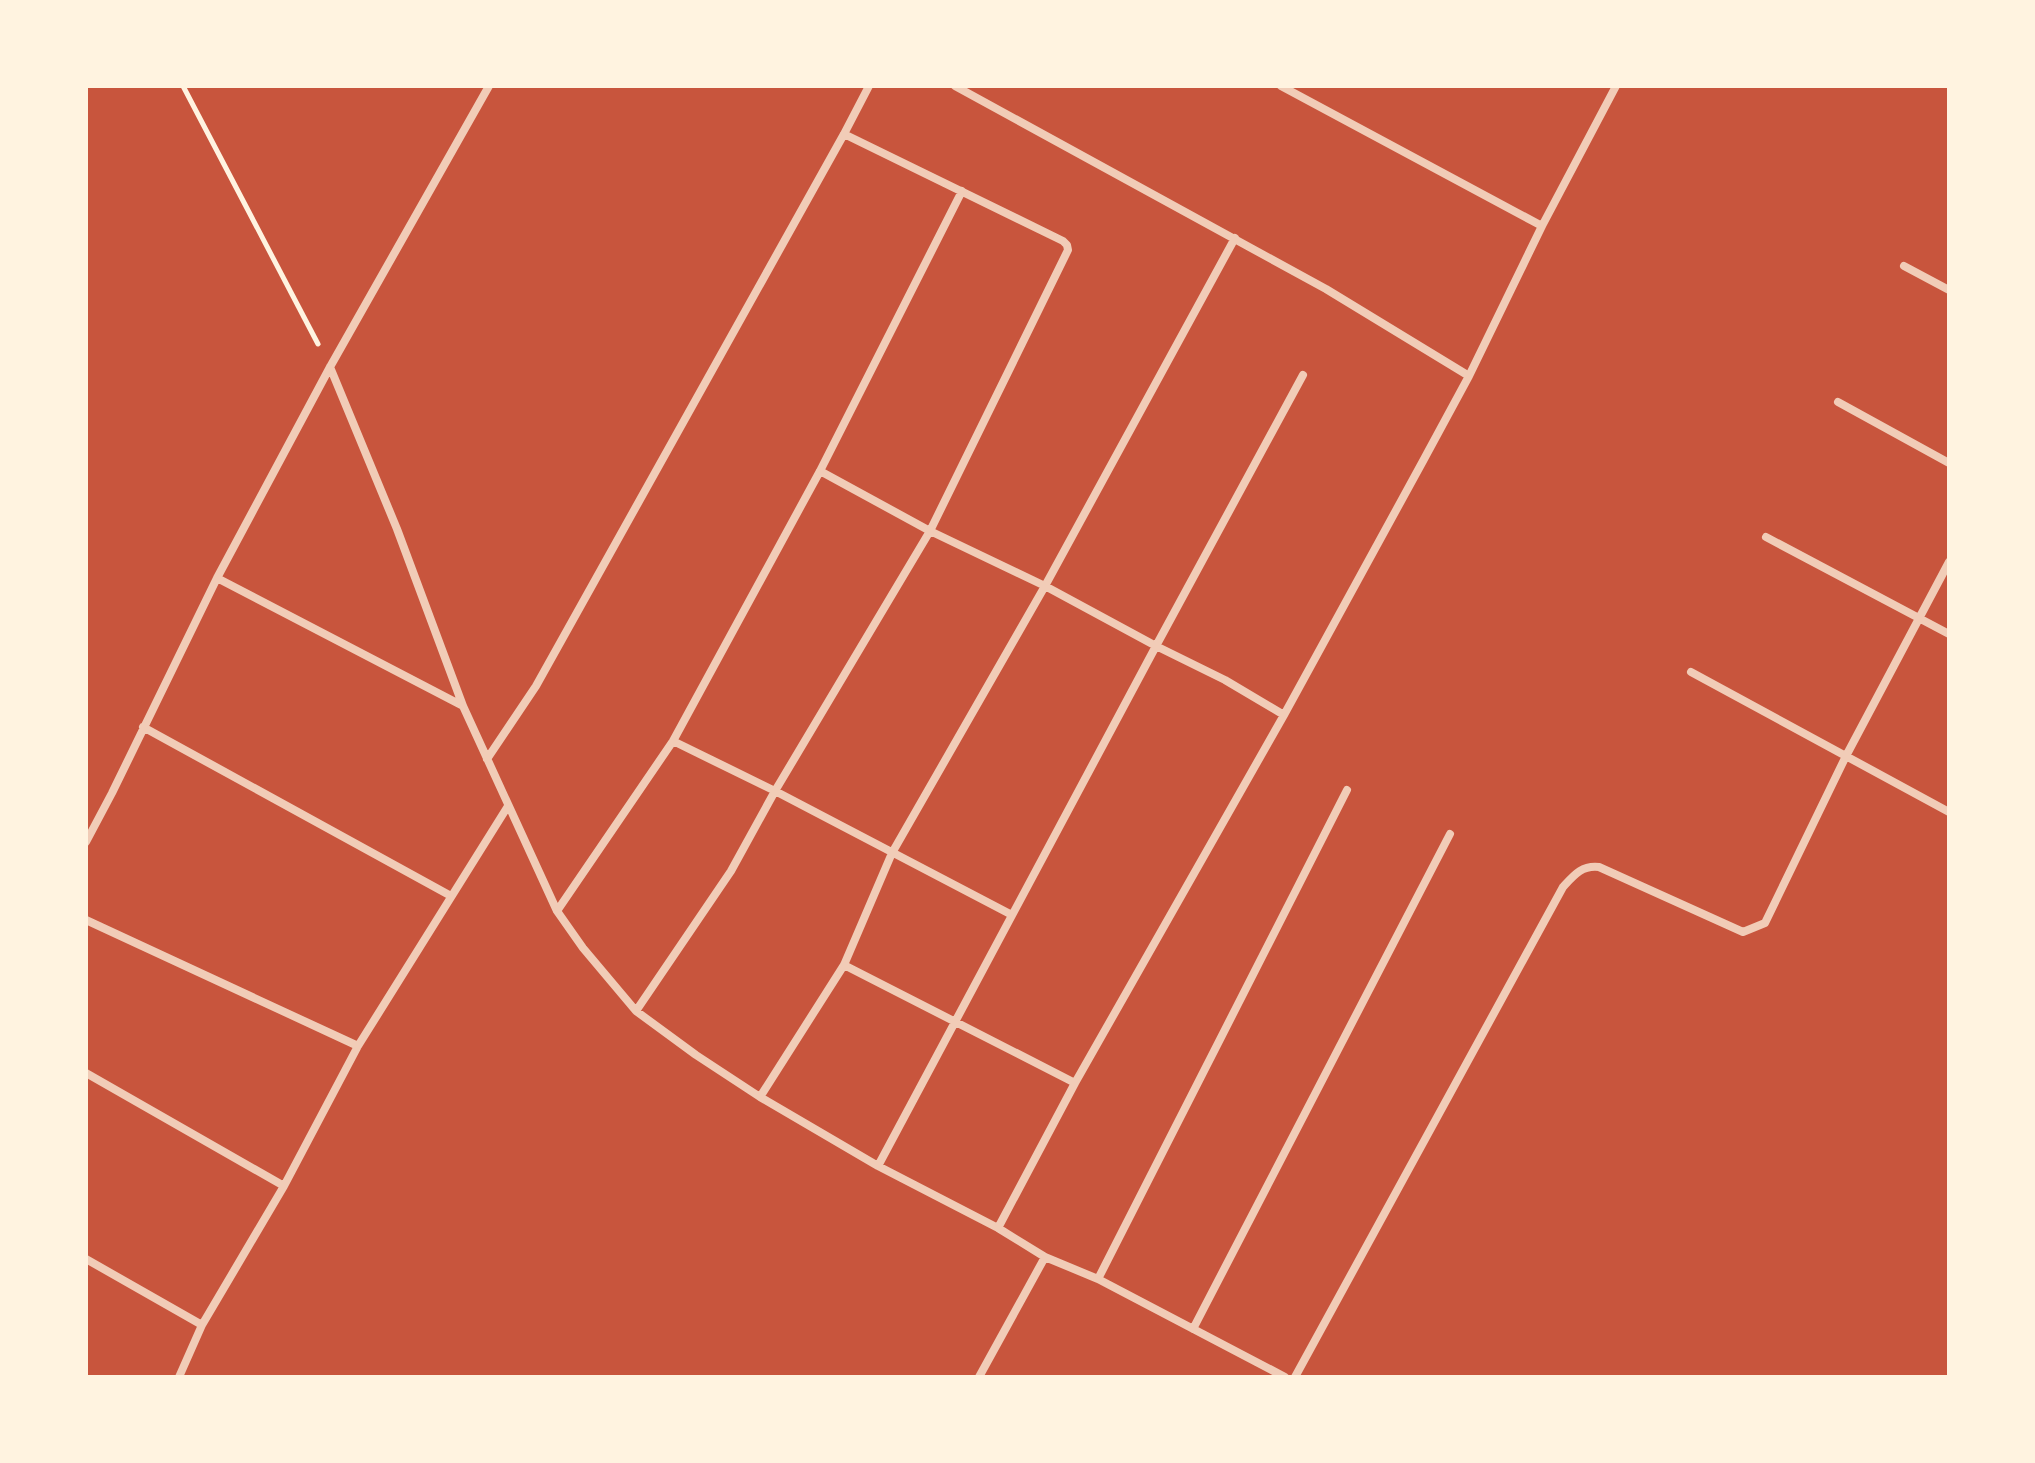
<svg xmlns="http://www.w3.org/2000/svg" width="2035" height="1463" viewBox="0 0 2035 1463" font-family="'Sofia Sans Condensed',sans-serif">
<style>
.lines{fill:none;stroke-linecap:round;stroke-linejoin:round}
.path{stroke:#fff3e0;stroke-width:5}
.minor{stroke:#f1ccb7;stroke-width:8}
</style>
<rect width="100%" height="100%" fill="#c8553d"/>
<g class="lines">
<path class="path" d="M 183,86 L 318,344"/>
<path class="minor" d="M 955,86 L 1326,289 L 1469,376
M 1281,86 L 1542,226
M 1904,266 L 1949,290
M 330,367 L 397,529 L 463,706 L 557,911 L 583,948 L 636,1011 L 696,1055 L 760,1097 L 878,1166 L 998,1228 L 1045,1257 L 1098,1279 L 1285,1377
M 1838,402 L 1949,463
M 820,471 L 930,531 L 1045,586 L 1156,646 L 1225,680 L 1284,715
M 1766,537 L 1949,634
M 217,578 L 463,706
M 1691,672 L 1949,812
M 143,727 L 451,896
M 673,741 L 775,791 L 1012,915
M 487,759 L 536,686 L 844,134 L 869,86
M 86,842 L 112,793 L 217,578 L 330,367 L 489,86
M 557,911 L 673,741 L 820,471 L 962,191
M 86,920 L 358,1046
M 844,965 L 1075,1083
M 636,1011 L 731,871 L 775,791 L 930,531 L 1068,250 L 1067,245 L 1063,241 L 844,134
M 86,1073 L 284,1186
M 760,1097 L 844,965 L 892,853 L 1045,586 L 1235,238
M 878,1166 L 1156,646 L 1303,375
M 998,1228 L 1075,1083 L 1284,715 L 1423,461 L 1469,376 L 1542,226 L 1616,86
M 86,1259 L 202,1325
M 1098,1279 L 1347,790
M 1193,1329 L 1450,834
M 179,1377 L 202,1325 L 284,1186 L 358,1046 L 508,806
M 979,1377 L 1045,1257
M 1295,1377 L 1563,887 C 1574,875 1582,865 1599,867 L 1743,932 L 1765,923 L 1846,756 L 1949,562"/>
</g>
<rect width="2035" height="1463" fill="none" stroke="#fff3e0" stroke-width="176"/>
</svg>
